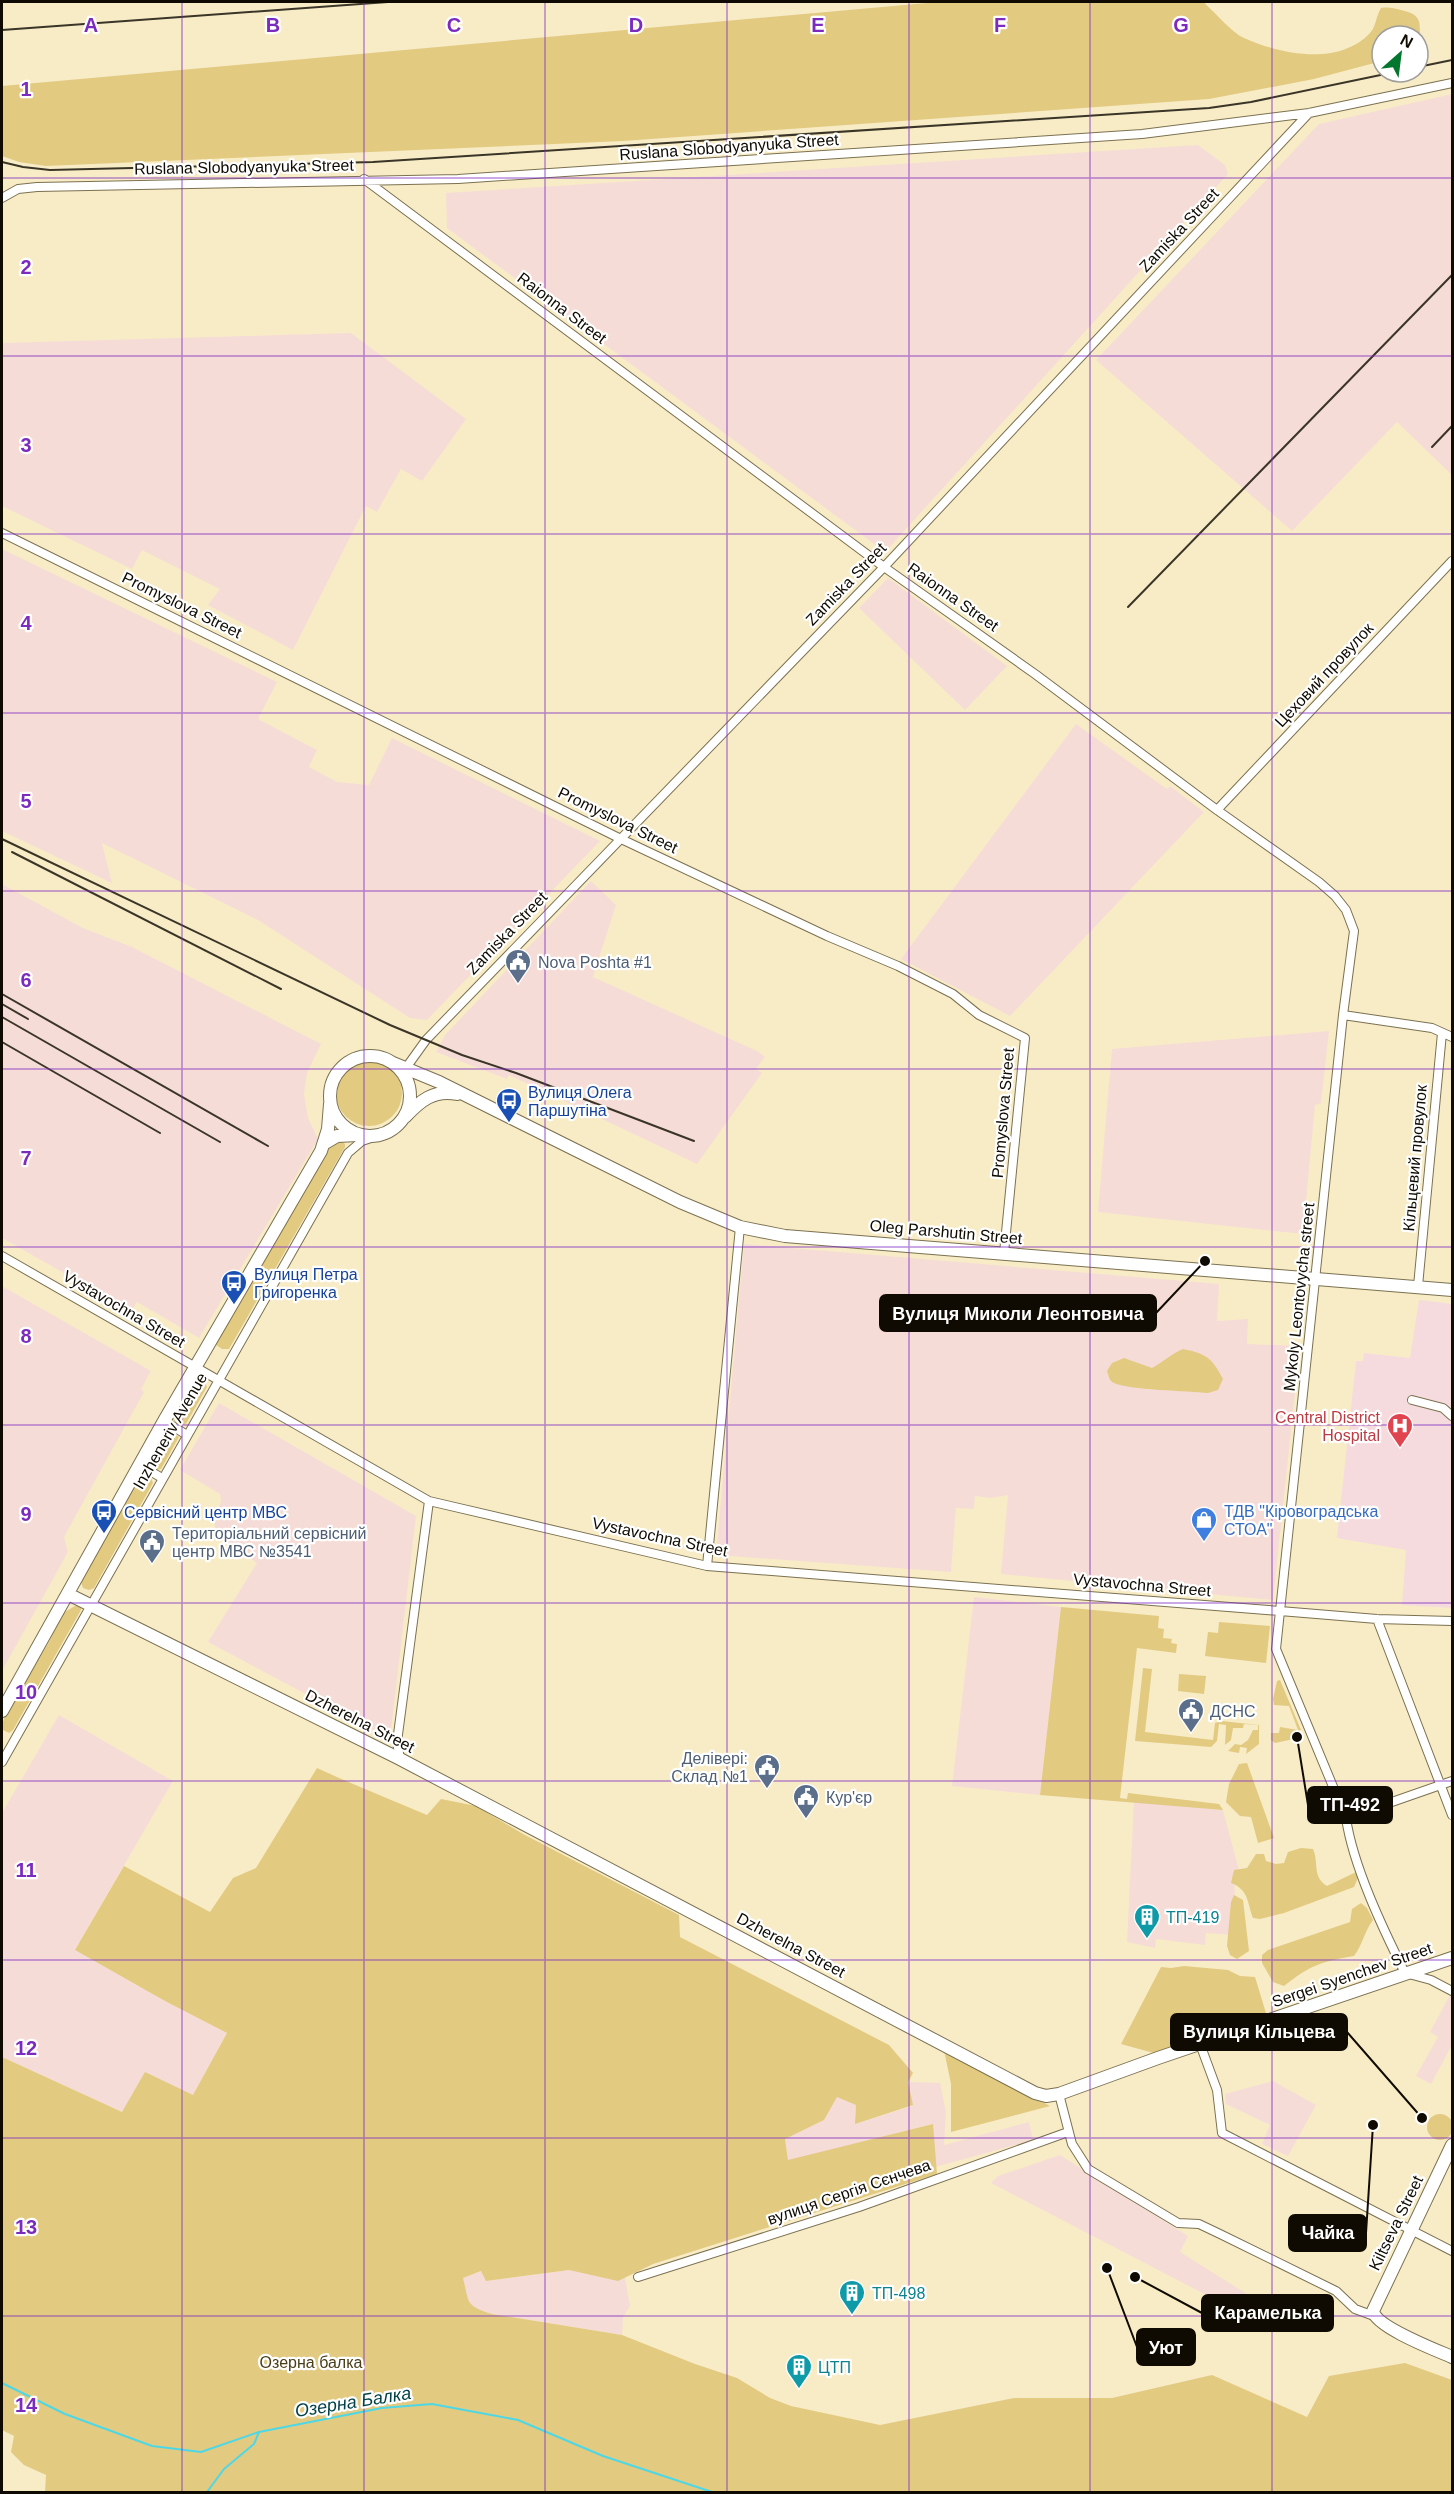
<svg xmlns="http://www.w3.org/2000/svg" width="1454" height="2494" viewBox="0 0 1454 2494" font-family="Arial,sans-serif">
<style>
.industrial{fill:#f6dcd6}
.medical{fill:#f5dbde}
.green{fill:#e2ca81}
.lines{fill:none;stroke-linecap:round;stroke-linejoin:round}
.stream{stroke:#4ed7e5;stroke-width:2}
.street-casing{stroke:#7b7150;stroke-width:10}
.secondary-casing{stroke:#7b7150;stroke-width:14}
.street{stroke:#fff;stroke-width:8}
.secondary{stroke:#fff;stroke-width:12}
.rail{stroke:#3a3527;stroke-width:2}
.grid{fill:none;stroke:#7b2cbf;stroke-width:1.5;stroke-opacity:0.55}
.labels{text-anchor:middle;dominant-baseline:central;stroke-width:4.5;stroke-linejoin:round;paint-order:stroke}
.street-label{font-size:16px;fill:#0f0b02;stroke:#fff}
.service-label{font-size:16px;fill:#4e5e75;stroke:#fff;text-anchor:start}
.transit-label{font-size:16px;fill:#164399;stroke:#fff;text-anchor:start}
.health-label{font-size:16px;fill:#be3a42;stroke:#fff;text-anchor:end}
.shop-label{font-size:16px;fill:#366cbe;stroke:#fff;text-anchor:start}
.culture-label{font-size:16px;fill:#0d838f;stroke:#fff;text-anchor:start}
.park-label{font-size:16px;fill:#4a3e16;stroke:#fff}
.water-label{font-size:18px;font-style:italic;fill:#004247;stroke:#fff}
.grid-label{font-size:20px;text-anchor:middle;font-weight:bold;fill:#7b2cbf;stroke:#fff;stroke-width:4.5;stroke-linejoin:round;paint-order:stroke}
.leader{fill:none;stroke:#0f0b02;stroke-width:2}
.callout-dot{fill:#0f0b02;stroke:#fff;stroke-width:2}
.callout{fill:#0f0b02;stroke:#0f0b02;stroke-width:2}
.callout-label{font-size:18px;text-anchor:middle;font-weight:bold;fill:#fff}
</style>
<rect width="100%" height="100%" fill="#f8ecc7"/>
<path class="industrial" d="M 1452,94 L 1452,475 L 1397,422 L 1292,531 L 1096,360 L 1319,124 Z
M 1198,145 L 1225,165 L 1228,174 L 885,552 L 447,228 L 446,193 Z
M 351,333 L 466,419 L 422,481 L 401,469 L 377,512 L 366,506 L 293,650 L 208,605 L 220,589 L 142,550 L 132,569 L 2,506 L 2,343 Z
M 2,549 L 277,682 L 258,719 L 317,750 L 309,767 L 337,782 L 369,785 L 392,738 L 600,841 L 427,1020 L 410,1018 L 258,920 L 102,843 L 112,883 L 2,831 Z
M 888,578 L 1007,666 L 965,710 L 859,608 Z
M 1076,724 L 1167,789 L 1170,786 L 1204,812 L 1010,1016 L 901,959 Z
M 591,881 L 616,905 L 593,977 L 757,1051 L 765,1057 L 756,1069 L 762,1073 L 697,1164 L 509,1075 L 507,1079 L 436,1052 L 445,1035 Z
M 2,884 L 83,928 L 132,947 L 321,1044 L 307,1073 L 304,1094 L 308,1118 L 318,1139 L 199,1338 L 137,1302 L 131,1311 L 2,1238 Z
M 1329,1031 L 1321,1103 L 1315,1105 L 1303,1234 L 1098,1212 L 1112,1049 Z
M 744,1244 L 1219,1284 L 1217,1321 L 1248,1319 L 1247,1344 L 1300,1346 L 1273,1600 L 1001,1574 L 1008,1495 L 991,1498 L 975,1496 L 974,1509 L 956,1508 L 951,1572 L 716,1555 Z
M 2,1286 L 151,1371 L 141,1389 L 144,1392 L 64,1537 L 68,1552 L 2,1671 Z
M 219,1403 L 416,1516 L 390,1739 L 208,1642 L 257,1563 L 215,1535 L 215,1516 L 221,1502 L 220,1494 L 180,1470 Z
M 974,1597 L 1061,1607 L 1040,1795 L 952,1786 Z
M 59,1715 L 173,1781 L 75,1950 L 165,2001 L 227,2033 L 193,2095 L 188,2094 L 122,2112 L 2,2057 L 2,1813 Z
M 1134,1801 L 1223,1810 L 1240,1874 L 1234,1876 L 1235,1899 L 1231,1935 L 1206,1933 L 1205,1945 L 1156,1939 L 1155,1948 L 1127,1942 Z
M 1450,1995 L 1452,1996 L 1452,2045 L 1431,2084 L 1416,2076 L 1438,2037 L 1430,2032 Z
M 1273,2081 L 1316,2105 L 1288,2156 L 1262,2144 L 1270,2125 L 1226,2104 L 1225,2094 Z
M 908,2082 L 940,2083 L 946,2113 L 944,2145 L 1029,2122 L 1033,2140 L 935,2167 L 932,2124 L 788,2161 L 785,2139 L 824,2120 L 837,2096 L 856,2105 L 855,2124 L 912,2106 Z
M 1060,2155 L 1188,2236 L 1180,2252 L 1247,2294 L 1237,2311 L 991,2183 L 998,2176 Z
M 569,2270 L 618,2280 L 625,2277 L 630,2306 L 623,2317 L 622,2335 L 492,2314 L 474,2309 L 466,2300 L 463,2278 L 482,2271 L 486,2281 Z"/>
<path class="medical" d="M 1419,1300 L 1452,1304 L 1452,1608 L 1402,1605 L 1406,1550 L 1337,1538 L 1356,1361 L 1363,1361 L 1364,1353 L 1410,1358 Z"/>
<path class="green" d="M 938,2 L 1203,2 C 1214,11 1232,33 1244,38 C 1282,55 1339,66 1370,33 C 1376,27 1376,16 1381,8 C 1388,7 1394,8 1401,10 C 1424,15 1420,24 1419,44 L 1418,36 L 1382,36 L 1382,61 L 1314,79 L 1209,99 L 623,141 L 46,166 L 19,162 L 2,156 L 2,86 Z
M336 1093a33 33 0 1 1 66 0a33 33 0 1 1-66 0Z
M 341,1141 L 345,1144 L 345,1147 L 229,1349 L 222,1349 L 216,1345 L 216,1341 L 327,1145 Z
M 1183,1349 C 1207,1354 1212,1358 1223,1379 L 1218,1390 L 1208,1393 C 1189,1391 1128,1390 1114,1383 C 1109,1381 1109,1376 1107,1371 L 1112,1363 L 1124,1358 L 1152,1368 C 1163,1362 1171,1354 1183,1349 Z
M 195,1379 L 202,1379 L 207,1387 L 186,1424 L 180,1426 L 173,1420 L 173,1415 Z
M 170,1430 L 179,1437 L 161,1469 C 156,1471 148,1468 145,1463 L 164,1431 Z
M 140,1473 L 151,1478 L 153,1483 L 94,1588 L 89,1590 L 83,1588 L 81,1582 Z
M 75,1606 L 81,1606 L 81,1610 L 13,1730 L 9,1733 L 3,1730 L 2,1725 L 5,1716 L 49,1642 L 63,1613 Z
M 1061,1607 L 1159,1616 L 1158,1628 L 1164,1629 L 1163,1638 L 1172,1639 L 1171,1643 L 1177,1644 L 1176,1653 L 1137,1648 L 1120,1798 L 1127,1799 L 1128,1793 L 1219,1804 L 1223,1810 L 1040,1795 Z
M 1219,1622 L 1270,1626 L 1266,1663 L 1205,1656 L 1208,1632 L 1218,1633 Z
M 1143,1668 L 1152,1669 L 1145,1732 L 1213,1740 L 1215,1723 L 1221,1721 L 1259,1725 L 1259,1744 L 1246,1754 L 1247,1748 L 1240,1747 L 1239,1753 L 1228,1751 L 1235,1744 L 1241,1745 L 1248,1740 L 1253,1730 L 1258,1730 L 1258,1725 L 1244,1724 L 1243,1728 L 1233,1728 L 1231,1740 L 1225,1745 L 1226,1725 L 1219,1724 L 1217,1741 L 1211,1747 L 1135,1741 Z
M 1179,1674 L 1206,1676 L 1204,1694 L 1178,1691 Z
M 1280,1680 L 1301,1730 L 1293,1734 L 1294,1739 L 1275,1743 L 1271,1740 L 1271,1733 L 1279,1733 L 1280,1727 L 1298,1730 L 1289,1706 L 1274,1705 L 1273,1699 L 1277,1681 Z
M 1247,1763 L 1274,1838 L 1258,1843 L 1251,1817 L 1240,1816 L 1226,1802 L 1229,1784 L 1239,1764 Z
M 317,1768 C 353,1785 390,1799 427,1815 L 441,1799 L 476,1806 L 523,1834 L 679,1915 L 680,1937 L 889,2045 L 913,2073 L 908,2082 L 913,2105 L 855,2124 L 856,2105 L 837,2097 L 824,2120 L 785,2139 L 788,2160 L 933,2124 L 937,2174 L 653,2264 L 618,2281 L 569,2270 L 486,2281 L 481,2271 L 463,2278 C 469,2302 465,2306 492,2314 L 622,2335 L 695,2364 L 737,2378 L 770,2398 L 791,2406 L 880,2425 L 1014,2398 L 1112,2398 L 1212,2375 L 1307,2417 L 1329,2376 L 1405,2363 L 1452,2380 L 1452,2492 L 45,2492 L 46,2475 L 24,2465 L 11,2452 L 14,2436 L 2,2430 L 2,2057 L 122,2112 L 145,2072 L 193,2095 L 227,2033 L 165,2001 L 75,1950 L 124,1866 L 210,1912 L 233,1878 L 256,1868 Z
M 1301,1848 L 1313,1849 C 1319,1862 1312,1877 1327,1886 L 1356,1872 L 1358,1878 L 1354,1887 L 1284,1913 L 1260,1919 L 1253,1918 C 1247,1902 1249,1890 1231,1883 L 1234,1870 L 1247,1868 L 1256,1854 L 1264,1854 L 1266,1861 L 1276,1864 L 1284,1863 L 1288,1852 Z
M 1234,1895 L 1243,1900 L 1249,1951 L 1237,1959 L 1230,1955 L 1227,1946 L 1231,1902 Z
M 1361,1903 L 1367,1908 L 1373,1920 C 1364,1932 1363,1944 1354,1956 C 1322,1961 1309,1966 1284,1986 L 1273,1982 L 1262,1963 L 1262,1955 L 1268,1950 L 1350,1922 L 1352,1909 Z
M 1184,1966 L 1228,1970 L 1240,1976 L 1255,1977 L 1266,2013 L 1157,2054 L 1121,2044 L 1161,1967 L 1171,1968 Z
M 944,2050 L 1050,2106 L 951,2132 L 951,2084 Z
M1427 2127a13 13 0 1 1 26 0a13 13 0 1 1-26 0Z"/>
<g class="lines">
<path class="stream" d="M 2,2383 L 65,2414 L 152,2446 L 201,2452 L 259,2432 L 382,2408 L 432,2404 L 518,2420 L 603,2456 L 712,2492
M 207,2492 L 224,2469 L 254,2444 L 259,2432"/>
<defs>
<path id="street" d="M 364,179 L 884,567 L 1035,674 L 1217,810 L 1319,882 L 1335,896 L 1346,910 L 1354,931 L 1343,1015 L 1276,1649 L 1346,1818 C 1353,1866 1383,1929 1405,1973 L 1431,1980 L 1452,1991
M 2,198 L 18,189 L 37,187 L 458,179 L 1142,134 L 1309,113 L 1452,83
M 2,533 L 619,838 L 827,936 L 898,966 L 953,994 L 979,1015 L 1025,1038 L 1004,1253
M 1217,810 L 1452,561
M 1343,1015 L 1432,1028 L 1452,1037
M 403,1072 L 426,1040 L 884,567 L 1309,113
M 2,1256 L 429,1501 L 707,1566 L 1280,1611 L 1377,1619 L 1452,1621
M 1418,1286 L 1442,1033
M 1412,1400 L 1443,1408 L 1452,1416
M 164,1421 L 187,1435
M 140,1465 L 162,1478
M 707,1566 L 740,1227
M 1377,1619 L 1452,1815
M 400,1759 L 397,1742 L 429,1501
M 2,1762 L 348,1153 L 362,1141 L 383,1134
M 1346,1818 L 1452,1781
M 1200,2044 L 1217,2090 L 1222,2133 L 1452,2251
M 1059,2094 L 1072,2144 L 1088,2169 L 1178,2223 L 1199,2224 L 1220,2234 L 1336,2291 L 1355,2309 L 1374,2316
M 638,2277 L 859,2207 L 1068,2132"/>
<path id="secondary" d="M330 1096a40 40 0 1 1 80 0a40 40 0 1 1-80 0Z
M 393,1063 L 439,1082 L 680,1202 L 740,1227 L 785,1236 L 1452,1290
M 405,1117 C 420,1101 434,1089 457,1094
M 325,1143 L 337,1136 L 358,1135
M 68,1594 L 400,1759 L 1035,2093 L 1046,2096 L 1059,2094 L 1158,2058 L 1452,1958
M 2,1711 L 164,1421 L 321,1151 L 328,1129 L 330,1104
M 1452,2145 L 1373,2311 C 1376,2327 1436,2350 1452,2357"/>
</defs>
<use href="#street" class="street-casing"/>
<use href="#secondary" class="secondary-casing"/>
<use href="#street" class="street"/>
<use href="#secondary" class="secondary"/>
<path class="rail" d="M 2,30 L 388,2
M 1418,67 L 1452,60
M 2,162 L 23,167 L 50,170 L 373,162 L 1209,108 L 1251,102 L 1395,72
M 1432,447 L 1452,426
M 1128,607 L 1452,275
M 2,839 L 390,1025 L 462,1055 L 516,1073 L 694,1141
M 12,852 L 281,989
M 2,994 L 268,1146
M 2,1004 L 28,1019
M 2,1017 L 220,1142
M 2,1042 L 160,1133"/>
</g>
<path class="grid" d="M 182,2 L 182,2492M 364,2 L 364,2492M 545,2 L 545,2492M 727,2 L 727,2492M 909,2 L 909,2492M 1090,2 L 1090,2492M 1272,2 L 1272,2492M 2,178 L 1452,178M 2,356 L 1452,356M 2,534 L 1452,534M 2,713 L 1452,713M 2,891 L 1452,891M 2,1069 L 1452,1069M 2,1247 L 1452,1247M 2,1425 L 1452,1425M 2,1603 L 1452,1603M 2,1781 L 1452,1781M 2,1960 L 1452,1960M 2,2138 L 1452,2138M 2,2316 L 1452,2316"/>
<defs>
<symbol id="civic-pin" viewBox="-11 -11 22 30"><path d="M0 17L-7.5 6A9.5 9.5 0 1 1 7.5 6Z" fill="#5c6f8a" stroke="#fff"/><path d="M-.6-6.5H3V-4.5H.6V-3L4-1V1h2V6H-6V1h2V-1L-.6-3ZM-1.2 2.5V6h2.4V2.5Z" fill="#fff"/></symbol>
<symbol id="bus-pin" viewBox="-11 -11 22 30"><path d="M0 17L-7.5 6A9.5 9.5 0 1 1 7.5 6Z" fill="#1a4fb4" stroke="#fff"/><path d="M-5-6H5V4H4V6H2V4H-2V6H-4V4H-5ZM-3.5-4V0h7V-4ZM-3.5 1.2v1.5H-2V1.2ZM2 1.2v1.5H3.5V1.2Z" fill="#fff"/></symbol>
<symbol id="hospital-pin" viewBox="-11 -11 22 30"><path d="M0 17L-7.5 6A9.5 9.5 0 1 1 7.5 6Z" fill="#e0444e" stroke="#fff"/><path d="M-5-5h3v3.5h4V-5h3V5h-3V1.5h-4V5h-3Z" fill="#fff"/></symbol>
<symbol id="shop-pin" viewBox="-11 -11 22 30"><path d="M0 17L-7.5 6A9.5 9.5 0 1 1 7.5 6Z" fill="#3f7fe0" stroke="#fff"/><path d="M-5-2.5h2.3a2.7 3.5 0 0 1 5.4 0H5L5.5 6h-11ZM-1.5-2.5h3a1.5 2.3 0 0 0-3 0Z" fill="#fff"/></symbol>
<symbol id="building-pin" viewBox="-11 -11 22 30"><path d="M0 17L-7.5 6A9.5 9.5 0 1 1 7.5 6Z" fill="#0f9aa8" stroke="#fff"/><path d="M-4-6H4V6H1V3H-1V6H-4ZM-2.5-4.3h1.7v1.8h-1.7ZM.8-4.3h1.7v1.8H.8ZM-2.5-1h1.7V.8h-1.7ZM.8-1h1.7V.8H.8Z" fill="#fff"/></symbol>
</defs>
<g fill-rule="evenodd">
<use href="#civic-pin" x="503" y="947" width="30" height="40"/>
<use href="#bus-pin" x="494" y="1086" width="30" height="40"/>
<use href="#bus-pin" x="219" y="1268" width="30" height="40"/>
<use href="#hospital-pin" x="1385" y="1411" width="30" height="40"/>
<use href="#bus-pin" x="89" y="1497" width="30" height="40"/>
<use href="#shop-pin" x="1189" y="1505" width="30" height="40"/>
<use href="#civic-pin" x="137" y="1527" width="30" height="40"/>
<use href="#civic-pin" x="1176" y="1696" width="30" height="40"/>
<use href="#civic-pin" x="752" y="1752" width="30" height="40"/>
<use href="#civic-pin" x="791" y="1782" width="30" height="40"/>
<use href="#building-pin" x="1132" y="1902" width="30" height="40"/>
<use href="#building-pin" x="837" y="2278" width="30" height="40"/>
<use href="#building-pin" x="784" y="2352" width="30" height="40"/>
</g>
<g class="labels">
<g class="street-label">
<text transform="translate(729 147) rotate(-4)">Ruslana Slobodyanyuka Street</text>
<text transform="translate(244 167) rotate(-1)">Ruslana Slobodyanyuka Street</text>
<text transform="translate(1179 230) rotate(-47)">Zamiska Street</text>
<text transform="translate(562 308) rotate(37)">Raionna Street</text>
<text transform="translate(846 584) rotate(-46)">Zamiska Street</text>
<text transform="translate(953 597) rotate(35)">Raionna Street</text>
<text transform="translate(182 605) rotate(26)">Promyslova Street</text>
<text transform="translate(1324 675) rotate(-47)">Цеховий провулок</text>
<text transform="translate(618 820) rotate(26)">Promyslova Street</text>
<text transform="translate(507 933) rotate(-46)">Zamiska Street</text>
<text transform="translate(1003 1113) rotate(-85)">Promyslova Street</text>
<text transform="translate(1415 1158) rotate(-85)">Кільцевий провулок</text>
<text transform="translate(946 1232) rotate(5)">Oleg Parshutin Street</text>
<text transform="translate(1299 1297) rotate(-84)">Mykoly Leontovycha street</text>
<text transform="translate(124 1309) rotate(30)">Vystavochna Street</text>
<text transform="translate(170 1431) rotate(-60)">Inzheneriv Avenue</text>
<text transform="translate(660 1537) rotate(12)">Vystavochna Street</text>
<text transform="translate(1142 1585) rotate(5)">Vystavochna Street</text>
<text transform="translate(360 1721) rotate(27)">Dzherelna Street</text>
<text transform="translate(791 1945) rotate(28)">Dzherelna Street</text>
<text transform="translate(1352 1975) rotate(-19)">Sergei Syenchev Street</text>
<text transform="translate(849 2192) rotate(-19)">вулиця Сергія Сєнчева</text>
<text transform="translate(1396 2223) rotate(-64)">Kiltseva Street</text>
</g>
<g class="service-label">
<text x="538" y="962">Nova Poshta #1</text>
<text x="172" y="1533">Територіальний сервісний<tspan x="172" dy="18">центр МВС №3541</tspan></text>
<text x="1210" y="1711">ДСНС</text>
<text x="748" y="1758" text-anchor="end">Делівері:<tspan x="748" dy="18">Склад №1</tspan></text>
<text x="826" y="1797">Кур'єр</text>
</g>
<g class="transit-label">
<text x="528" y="1092">Вулиця Олега<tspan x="528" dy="18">Паршутіна</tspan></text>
<text x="254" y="1274">Вулиця Петра<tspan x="254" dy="18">Григоренка</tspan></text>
<text x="124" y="1512">Сервісний центр МВС</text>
</g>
<g class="health-label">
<text x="1380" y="1417">Central District<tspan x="1380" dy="18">Hospital</tspan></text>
</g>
<g class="shop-label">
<text x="1224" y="1511">ТДВ "Кіровоградська<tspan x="1224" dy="18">СТОА"</tspan></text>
</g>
<g class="culture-label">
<text x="1166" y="1917">ТП-419</text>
<text x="872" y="2293">ТП-498</text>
<text x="818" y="2367">ЦТП</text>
</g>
<g class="park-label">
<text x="311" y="2362">Озерна балка</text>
</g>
<g class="water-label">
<text transform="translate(353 2402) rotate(-9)">Озерна Балка</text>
</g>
</g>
<g class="grid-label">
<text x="91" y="32">A</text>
<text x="273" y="32">B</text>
<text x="454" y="32">C</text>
<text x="636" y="32">D</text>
<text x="818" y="32">E</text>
<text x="1000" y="32">F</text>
<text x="1181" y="32">G</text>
<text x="26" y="96">1</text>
<text x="26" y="274">2</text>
<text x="26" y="452">3</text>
<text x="26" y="630">4</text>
<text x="26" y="808">5</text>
<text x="26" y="987">6</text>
<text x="26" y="1165">7</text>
<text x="26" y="1343">8</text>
<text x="26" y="1521">9</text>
<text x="26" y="1699">10</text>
<text x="26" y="1877">11</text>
<text x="26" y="2055">12</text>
<text x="26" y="2234">13</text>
<text x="26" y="2412">14</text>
</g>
<path class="leader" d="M1205 1261L1156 1313M1297 1737L1308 1805M1422 2118L1347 2032M1373 2125L1366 2233M1135 2277L1202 2313M1107 2268L1137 2347"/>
<g class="callout-dot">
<circle cx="1205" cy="1261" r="6"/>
<circle cx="1297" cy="1737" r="6"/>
<circle cx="1422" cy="2118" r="6"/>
<circle cx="1373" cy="2125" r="6"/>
<circle cx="1135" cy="2277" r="6"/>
<circle cx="1107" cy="2268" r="6"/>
</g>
<g class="callout">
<rect x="880" y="1295" width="276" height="36" rx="6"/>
<rect x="1308" y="1787" width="84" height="36" rx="6"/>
<rect x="1171" y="2014" width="176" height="36" rx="6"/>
<rect x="1289" y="2215" width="77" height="36" rx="6"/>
<rect x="1202" y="2295" width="131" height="36" rx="6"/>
<rect x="1137" y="2329" width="58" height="36" rx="6"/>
</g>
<g class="callout-label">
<text x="1018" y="1320">Вулиця Миколи Леонтовича</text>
<text x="1350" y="1811">ТП-492</text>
<text x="1259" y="2038">Вулиця Кільцева</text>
<text x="1328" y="2239">Чайка</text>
<text x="1268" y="2319">Карамелька</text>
<text x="1166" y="2354">Уют</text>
</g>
<rect width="1454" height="2494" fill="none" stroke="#0f0b02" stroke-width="6"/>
<g transform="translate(1400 54) rotate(28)"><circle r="28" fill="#ffffff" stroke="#9f9d9a" stroke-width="1.5"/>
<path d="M0-4.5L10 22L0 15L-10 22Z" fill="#03772d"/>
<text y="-9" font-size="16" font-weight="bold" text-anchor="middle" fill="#0f0b02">N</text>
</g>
</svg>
